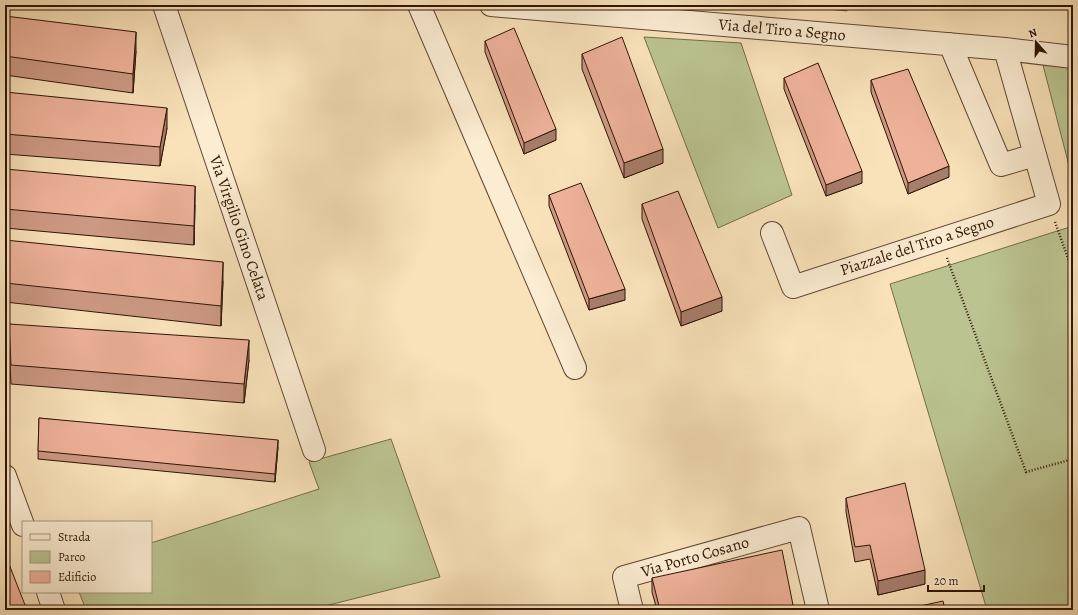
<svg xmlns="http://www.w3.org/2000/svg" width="1078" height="615" viewBox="0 0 1078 615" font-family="Alegreya,serif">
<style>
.green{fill:#bbc491;stroke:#756c4a}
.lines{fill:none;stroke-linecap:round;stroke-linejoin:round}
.street-casing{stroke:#624832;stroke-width:24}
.path{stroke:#2f1504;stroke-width:2.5;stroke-dasharray:1 2;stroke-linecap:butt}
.street{stroke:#fbecd2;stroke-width:22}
.wall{fill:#cd9984;stroke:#2f1504}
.shaded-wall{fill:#a77d6c;stroke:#2f1504}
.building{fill:#eeb29a;stroke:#2f1504}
.labels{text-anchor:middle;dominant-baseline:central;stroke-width:3.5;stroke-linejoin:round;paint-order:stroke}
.street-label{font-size:16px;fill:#2f1504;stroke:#fbecd2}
</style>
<rect width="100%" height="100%" fill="#f9e2ba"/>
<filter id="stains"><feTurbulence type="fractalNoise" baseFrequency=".005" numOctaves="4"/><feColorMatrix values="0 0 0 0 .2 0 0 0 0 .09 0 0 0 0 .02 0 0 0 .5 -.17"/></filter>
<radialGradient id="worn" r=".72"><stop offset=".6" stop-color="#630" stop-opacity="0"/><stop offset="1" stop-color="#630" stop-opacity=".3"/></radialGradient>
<path class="green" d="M 794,5 L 848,5 L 847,11 Z
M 644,37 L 741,43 L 792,195 L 718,228 Z
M 1043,65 L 1073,66 L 1073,181 Z
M 1073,226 L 1073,610 L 987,610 L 890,284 Z
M 391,439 L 440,577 L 321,607 L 320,610 L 86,610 L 79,592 L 151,592 L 151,543 L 319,489 L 309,462 Z"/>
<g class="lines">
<defs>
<path id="street" d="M 164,5 L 314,450
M 419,5 L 575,368
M 491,5 L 1005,49 L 1073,57
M 950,44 L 1001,165 L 1035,155
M 772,233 L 793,287 L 1049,204 L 1005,49
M 5,476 L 23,525
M 48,592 L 54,610
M 632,610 L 624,577 L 799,528 L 818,610"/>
</defs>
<use href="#street" class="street-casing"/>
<path class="path" d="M 1055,222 L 1073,272
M 947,258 L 1026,472 L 1073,459"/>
<use href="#street" class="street"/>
</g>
<path class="wall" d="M 5,16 L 136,51 L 133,93 L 5,75 Z
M 485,41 L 556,140 L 524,154 L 485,52 Z
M 582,54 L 663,163 L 624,178 L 582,69 Z
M 784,78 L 862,183 L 826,196 L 784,89 Z
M 871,80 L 949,177 L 908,194 L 871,92 Z
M 5,92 L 167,128 L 160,166 L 5,154 Z
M 5,169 L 195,205 L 194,245 L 5,228 Z
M 549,195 L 625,300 L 589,310 L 549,206 Z
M 642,204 L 722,311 L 681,326 L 642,219 Z
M 5,240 L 223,281 L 221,326 L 5,302 Z
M 9,324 L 249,360 L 244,403 L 11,384 L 9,343 Z
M 39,418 L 278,447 L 275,482 L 38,459 Z
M 846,498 L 925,584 L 878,595 L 870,559 L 855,562 L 846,512 Z
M 652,578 L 794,610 L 657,610 L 652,592 Z"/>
<path class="shaded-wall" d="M 136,32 L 136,51 L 133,93 L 133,74 Z
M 167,108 L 167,128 L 160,166 L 160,147 Z
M 556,129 L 556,140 L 524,154 L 524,143 Z
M 663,149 L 663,163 L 624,178 L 624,163 Z
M 949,166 L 949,177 L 908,194 L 908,183 Z
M 862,171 L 862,183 L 826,196 L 826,185 Z
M 195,186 L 195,205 L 194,245 L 194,226 Z
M 223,262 L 223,281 L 221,326 L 221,306 Z
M 625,289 L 625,300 L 589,310 L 589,299 Z
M 722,297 L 722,311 L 681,326 L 681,312 Z
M 249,340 L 249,360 L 244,403 L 244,384 Z
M 278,440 L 278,447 L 275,482 L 275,474 Z
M 925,570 L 925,584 L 878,595 L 878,581 Z"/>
<path class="building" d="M 5,16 L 136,32 L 133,74 L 5,56 Z
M 514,28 L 556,129 L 524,143 L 485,41 Z
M 622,37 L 663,149 L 624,163 L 582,54 Z
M 818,63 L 862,171 L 826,185 L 784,78 Z
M 908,69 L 949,166 L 908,183 L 871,80 Z
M 5,92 L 167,108 L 160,147 L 5,134 Z
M 5,169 L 195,186 L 194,226 L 5,209 Z
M 581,183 L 625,289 L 589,299 L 549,195 Z
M 678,191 L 722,297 L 681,312 L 642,204 Z
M 5,240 L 223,262 L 221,306 L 5,283 Z
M 9,324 L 249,340 L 244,384 L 11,365 Z
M 39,418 L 278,440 L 275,474 L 38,451 Z
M 905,483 L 925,570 L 878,581 L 870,545 L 855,547 L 846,498 Z
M 782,550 L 794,610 L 660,610 L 652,578 Z
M 5,554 L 27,610 L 5,610 Z
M 943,601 L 945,610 L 902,610 Z"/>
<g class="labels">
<g class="street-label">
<text transform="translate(782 30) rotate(5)">Via del Tiro a Segno</text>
<text transform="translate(239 228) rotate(71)">Via Virgilio Gino Celata</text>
<text transform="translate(917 246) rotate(-18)">Piazzale del Tiro a Segno</text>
<text transform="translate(695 557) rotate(-16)">Via Porto Cosano</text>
</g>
</g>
<rect width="1078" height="615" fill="none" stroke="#f9e2ba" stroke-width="20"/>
<rect x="6" y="6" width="1066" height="603" fill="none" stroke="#2f1504" stroke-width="2"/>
<rect x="10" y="10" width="1058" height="595" fill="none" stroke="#2f1504"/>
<rect x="22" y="521" width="130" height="72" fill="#fbecd2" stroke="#a99680"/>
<rect x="30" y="534" width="20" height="6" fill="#fbecd2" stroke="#a99680"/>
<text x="58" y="541" font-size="12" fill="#2f1504">Strada</text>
<rect x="30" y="551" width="20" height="12" fill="#bbc491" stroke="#a99680"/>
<text x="58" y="561" font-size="12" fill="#2f1504">Parco</text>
<rect x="30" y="571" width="20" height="12" fill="#eeb29a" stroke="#a99680"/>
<text x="58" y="581" font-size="12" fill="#2f1504">Edificio</text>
<g transform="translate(1036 42) rotate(340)" stroke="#fbecd2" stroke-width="3" paint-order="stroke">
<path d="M0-3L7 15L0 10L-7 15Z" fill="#2f1504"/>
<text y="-6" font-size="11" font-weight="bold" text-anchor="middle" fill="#2f1504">N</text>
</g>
<path d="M928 585v6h56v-6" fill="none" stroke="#2f1504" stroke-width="2"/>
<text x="934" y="585" font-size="12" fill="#2f1504" stroke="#fbecd2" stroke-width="3" paint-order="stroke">20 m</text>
<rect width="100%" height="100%" filter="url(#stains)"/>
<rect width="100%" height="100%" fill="url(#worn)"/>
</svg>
